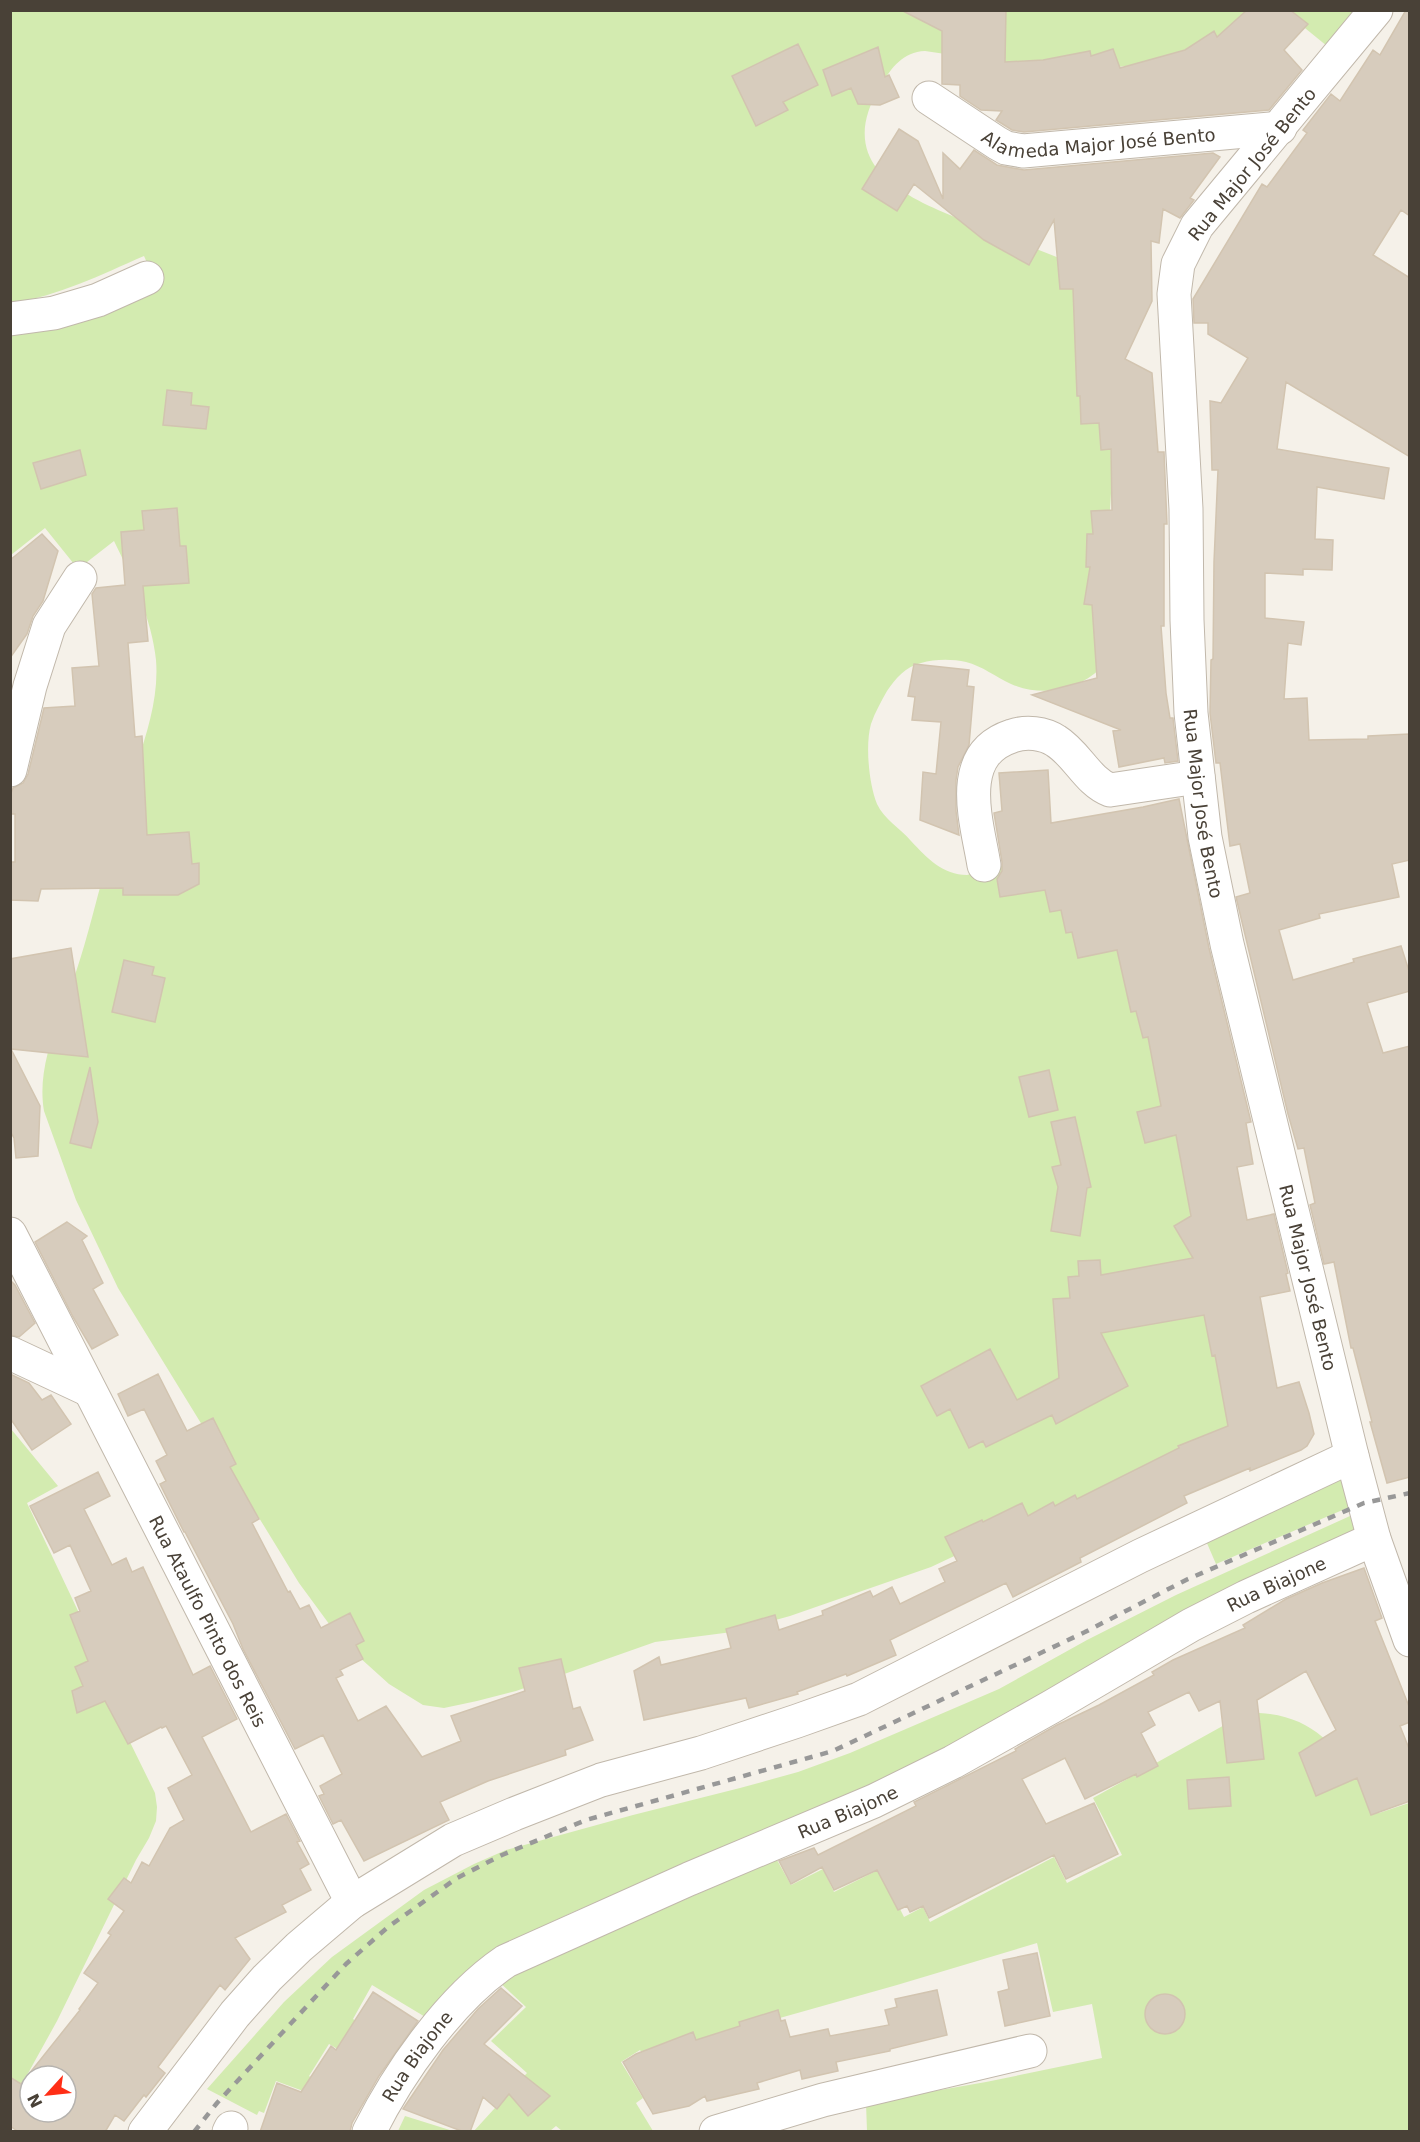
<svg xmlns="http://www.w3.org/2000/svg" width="1420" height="2142" viewBox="0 0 1420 2142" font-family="'DejaVu Sans',sans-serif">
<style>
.green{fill:#d3ebb0}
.building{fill:#d7ccbd;stroke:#d2c4b0;stroke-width:1.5;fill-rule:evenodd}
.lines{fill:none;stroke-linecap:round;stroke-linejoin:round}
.minor-casing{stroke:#c1b8ab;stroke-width:35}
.tertiary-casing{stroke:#c1b8ab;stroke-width:35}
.minor{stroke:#fff;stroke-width:33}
.tertiary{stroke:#fff;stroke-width:33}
.rail{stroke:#989898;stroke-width:4.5;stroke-dasharray:8 8;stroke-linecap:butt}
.labels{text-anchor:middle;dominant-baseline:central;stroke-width:5;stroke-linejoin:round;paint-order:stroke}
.street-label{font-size:18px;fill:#494137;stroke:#fff}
</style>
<rect width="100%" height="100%" fill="#f5f1e9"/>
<path class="green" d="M 11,11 L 1260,11 L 1229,37 L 1134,65 L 1101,69 L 1013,64 L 925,51 C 903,52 892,67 881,85 C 825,176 926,205 991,231 C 1028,246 1065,260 1102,275 L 1112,478 L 1100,669 C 1076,691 1042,697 1011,684 C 996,677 982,666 966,662 C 952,659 935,659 921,663 C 905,667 896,678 887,691 C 881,702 875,712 871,724 C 865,745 869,784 877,804 C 884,819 901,829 911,841 C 927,858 943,875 967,875 L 1099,841 L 1254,1422 L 1020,1525 L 931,1567 L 790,1616 L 732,1632 L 655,1642 L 516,1691 L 477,1701 L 444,1708 L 423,1705 L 389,1684 L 348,1647 L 335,1632 L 299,1583 L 118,1288 L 76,1200 L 44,1111 C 36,1065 60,1018 75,975 C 89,934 98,891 111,849 C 120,822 128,794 136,767 C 147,732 159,697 156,660 C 152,619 132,578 114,541 L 78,569 L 45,528 L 11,555 L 11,336 L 31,333 L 157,285 L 144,256 C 100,275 59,296 11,303 Z
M 1284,11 L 1355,11 L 1327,46 Z
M 11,1429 L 58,1486 L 27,1503 L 96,1649 L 125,1732 L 155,1793 L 157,1807 L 156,1821 L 149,1838 L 136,1860 L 57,2021 L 11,2104 Z
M 1349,1473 L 1359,1503 L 1216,1564 L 1203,1534 Z
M 1350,1516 L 1357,1531 L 972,1742 L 571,1913 L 529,1933 L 427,2018 L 372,1985 L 353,2019 L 380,2037 L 346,2054 L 329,2044 L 309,2076 L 321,2084 L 314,2095 L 276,2081 L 264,2113 L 259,2111 L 257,2115 L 207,2089 L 284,2002 L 332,1957 L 424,1890 L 474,1864 L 506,1850 L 633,1815 L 740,1788 L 798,1772 L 850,1753 L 999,1689 L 1087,1640 L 1176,1595 Z
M 1259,1713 C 1325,1716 1347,1764 1379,1813 L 1409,1803 L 1409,2131 L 867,2131 L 866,2103 L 986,2082 L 1102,2058 L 1092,2004 L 1053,2012 L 1037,1943 L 897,1985 L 644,2056 L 640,2050 L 621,2062 L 643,2098 L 636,2103 L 653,2131 L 562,2131 L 556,2126 L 550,2131 L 473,2132 L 527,2073 L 491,2041 L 526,2007 L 497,1980 L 777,1860 L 791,1885 L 823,1869 L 834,1892 L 880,1869 L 904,1917 L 923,1907 L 930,1922 L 1054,1857 L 1067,1883 L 1122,1855 L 1093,1798 L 1228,1723 Z
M 405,2116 L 453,2131 L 398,2131 Z"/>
<path class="building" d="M 901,10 L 1006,10 L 1005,62 L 1043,60 L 1090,51 L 1091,56 L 1113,49 L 1120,68 L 1185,50 L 1214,31 L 1217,37 L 1247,10 L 1290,10 L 1308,24 L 1284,50 L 1302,70 L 1269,110 L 1024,132 L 1012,130 L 996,120 L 1002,111 L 981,110 L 960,96 L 960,85 L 942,84 L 942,31 Z
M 1406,10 L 1410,10 L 1410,216 L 1401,210 L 1373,255 L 1410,278 L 1410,457 L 1286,382 L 1277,449 L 1389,468 L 1384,499 L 1317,487 L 1315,539 L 1333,540 L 1332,570 L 1303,569 L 1303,575 L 1265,573 L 1265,618 L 1304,622 L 1301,645 L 1288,643 L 1284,699 L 1307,698 L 1309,740 L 1368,739 L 1368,736 L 1409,734 L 1410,860 L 1392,864 L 1399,897 L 1319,914 L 1320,918 L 1279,930 L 1293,980 L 1354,962 L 1353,959 L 1401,946 L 1410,974 L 1410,991 L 1367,1003 L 1383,1053 L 1410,1046 L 1410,1477 L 1387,1483 L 1370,1422 L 1372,1422 L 1353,1348 L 1351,1348 L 1334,1262 L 1324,1264 L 1310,1205 L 1315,1203 L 1304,1148 L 1298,1149 L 1288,1114 L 1236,897 L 1250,893 L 1240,844 L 1230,846 L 1220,763 L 1216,763 L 1210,713 L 1211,660 L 1213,659 L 1214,562 L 1218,470 L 1212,470 L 1210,401 L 1221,403 L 1248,358 L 1208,334 L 1208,323 L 1194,323 L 1193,299 L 1262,184 L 1267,187 L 1307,133 L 1303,130 L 1331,94 L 1340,101 L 1373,50 L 1380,55 Z
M 798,44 L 818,85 L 783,102 L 788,110 L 756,126 L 732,76 Z
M 878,47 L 885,77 L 889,75 L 899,97 L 880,105 L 858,104 L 851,88 L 832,96 L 823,70 Z
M 899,129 L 918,141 L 943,199 L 943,153 L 960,169 L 974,150 L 997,165 L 1024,170 L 1213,153 L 1220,157 L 1190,198 L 1194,200 L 1180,218 L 1163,209 L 1159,243 L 1151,241 L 1152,301 L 1125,359 L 1152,373 L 1158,452 L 1164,452 L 1167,524 L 1164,524 L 1164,626 L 1161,626 L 1166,693 L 1170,718 L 1173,718 L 1178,761 L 1165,763 L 1164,758 L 1119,767 L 1113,731 L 1121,730 L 1032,695 L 1097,678 L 1092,605 L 1084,604 L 1090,567 L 1086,567 L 1087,534 L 1093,534 L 1091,511 L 1112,510 L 1111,449 L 1101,450 L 1099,423 L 1081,424 L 1080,396 L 1077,396 L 1073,289 L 1060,289 L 1054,220 L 1029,265 L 984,240 L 914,184 L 897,211 L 862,189 Z
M 167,390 L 192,393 L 191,405 L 209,407 L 206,429 L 163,425 Z
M 80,450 L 86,475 L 41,489 L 33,463 Z
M 177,508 L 180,546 L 186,546 L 189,583 L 143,586 L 148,641 L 128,643 L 135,737 L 142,736 L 147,835 L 189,832 L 192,864 L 199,863 L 199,884 L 178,895 L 123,895 L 123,888 L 41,889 L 38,901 L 10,900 L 10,862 L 15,862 L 15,814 L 10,814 L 10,796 L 13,788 L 23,783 L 28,774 L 44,708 L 75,706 L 72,668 L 99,666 L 92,594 L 96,588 L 125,585 L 121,532 L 144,530 L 142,511 Z
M 42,534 L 58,551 L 43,601 L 33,616 L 27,634 L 10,658 L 10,560 Z
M 914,664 L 969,670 L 967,686 L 974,687 L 969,745 L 958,767 L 956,780 L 956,811 L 959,835 L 920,820 L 923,772 L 936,774 L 941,722 L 912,720 L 915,697 L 908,696 Z
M 1048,770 L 1051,823 L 1143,807 L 1179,799 L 1209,948 L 1251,1122 L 1246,1123 L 1253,1164 L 1237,1167 L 1247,1220 L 1274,1214 L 1288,1273 L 1286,1274 L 1290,1291 L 1260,1297 L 1277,1388 L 1299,1382 L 1309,1413 L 1314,1434 L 1307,1446 L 1301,1450 L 1250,1471 L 1250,1468 L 1184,1496 L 1187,1503 L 1080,1558 L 1081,1562 L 1013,1597 L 1006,1583 L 890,1640 L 896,1655 L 847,1676 L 846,1674 L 797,1692 L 798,1694 L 749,1708 L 746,1698 L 644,1720 L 634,1671 L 659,1657 L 661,1665 L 731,1648 L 726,1629 L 775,1615 L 779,1630 L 823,1615 L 822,1611 L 870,1591 L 873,1597 L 892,1587 L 900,1604 L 945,1582 L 939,1569 L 957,1561 L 945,1537 L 982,1520 L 983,1522 L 1022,1503 L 1028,1516 L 1053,1502 L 1055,1506 L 1075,1495 L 1077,1499 L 1179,1448 L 1178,1446 L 1228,1426 L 1215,1355 L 1212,1356 L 1204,1315 L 1101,1333 L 1128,1386 L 1056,1424 L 1052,1415 L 986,1447 L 983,1441 L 969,1448 L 950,1409 L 937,1416 L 921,1386 L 990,1349 L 1017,1400 L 1059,1378 L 1053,1299 L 1070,1298 L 1068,1277 L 1079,1276 L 1078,1261 L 1100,1260 L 1101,1275 L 1193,1258 L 1174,1226 L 1191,1216 L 1176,1135 L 1145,1143 L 1137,1112 L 1161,1106 L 1148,1037 L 1143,1038 L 1136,1011 L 1131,1012 L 1117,950 L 1078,958 L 1072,932 L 1066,933 L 1061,910 L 1050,912 L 1045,890 L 1000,897 L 997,879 L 1002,871 L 1002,862 L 994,813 L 1002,811 L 999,773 Z
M 71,948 L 88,1057 L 11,1049 L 40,1106 L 38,1156 L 16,1158 L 14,1138 L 10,1131 L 10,959 Z
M 124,960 L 154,967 L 152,975 L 165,978 L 155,1022 L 112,1012 Z
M 90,1067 L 98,1122 L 91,1148 L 70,1143 Z
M 1049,1070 L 1058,1110 L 1029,1117 L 1019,1077 Z
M 1075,1117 L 1091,1187 L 1087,1188 L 1080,1236 L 1051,1231 L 1058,1187 L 1052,1167 L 1061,1165 L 1051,1122 Z
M 67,1222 L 87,1236 L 82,1240 L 103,1283 L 93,1289 L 118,1335 L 92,1349 L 73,1317 L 35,1242 Z
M 10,1280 L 15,1285 L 35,1323 L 19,1337 L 10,1335 Z
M 10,1374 L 29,1383 L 42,1400 L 51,1395 L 71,1424 L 32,1450 L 10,1418 Z
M 158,1374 L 187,1431 L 213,1418 L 236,1464 L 230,1467 L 259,1519 L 252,1523 L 288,1592 L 290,1591 L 300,1609 L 309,1605 L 321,1628 L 350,1613 L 364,1641 L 356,1645 L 363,1659 L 340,1670 L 343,1675 L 336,1678 L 358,1721 L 386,1706 L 422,1757 L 461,1741 L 451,1716 L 525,1691 L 519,1668 L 561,1659 L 573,1709 L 580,1707 L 593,1740 L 565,1750 L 566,1755 L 488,1781 L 440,1802 L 449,1820 L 364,1861 L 341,1820 L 333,1824 L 319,1796 L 324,1794 L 320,1786 L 342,1774 L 323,1735 L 295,1749 L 243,1649 L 233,1624 L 185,1532 L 184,1532 L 160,1484 L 166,1481 L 156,1461 L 167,1455 L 144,1409 L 128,1416 L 118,1394 Z
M 98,1472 L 110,1496 L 84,1509 L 112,1565 L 126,1558 L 132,1572 L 143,1567 L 193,1675 L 210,1666 L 237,1719 L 202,1737 L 251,1832 L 286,1814 L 300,1841 L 297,1842 L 309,1864 L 300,1869 L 311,1890 L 282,1905 L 286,1912 L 235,1938 L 250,1959 L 225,1990 L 220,1985 L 158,2067 L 165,2073 L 146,2097 L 144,2095 L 124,2121 L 115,2115 L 105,2132 L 19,2132 L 10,2126 L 10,2077 L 21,2084 L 80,2010 L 79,2009 L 98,1983 L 84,1973 L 111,1935 L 108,1933 L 124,1911 L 108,1899 L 124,1878 L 131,1883 L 142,1862 L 149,1866 L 170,1828 L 184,1820 L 168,1788 L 192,1775 L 166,1726 L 162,1728 L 161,1727 L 128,1744 L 105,1701 L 77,1713 L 72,1691 L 83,1686 L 75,1667 L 88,1661 L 70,1615 L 80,1611 L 75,1598 L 91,1591 L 70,1545 L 54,1553 L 30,1506 ZM 30,2076 L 66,2076 L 66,2112 L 30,2112 Z
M 1364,1568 L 1382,1618 L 1375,1621 L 1410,1709 L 1410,1722 L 1400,1726 L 1410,1751 L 1410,1801 L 1371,1815 L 1357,1778 L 1316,1796 L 1299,1753 L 1336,1730 L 1306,1671 L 1257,1700 L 1264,1759 L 1227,1763 L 1220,1701 L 1199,1711 L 1189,1692 L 1148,1712 L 1155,1725 L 1141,1733 L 1158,1766 L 1137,1777 L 1136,1774 L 1085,1799 L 1065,1758 L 1022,1779 L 1046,1824 L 1094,1803 L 1118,1854 L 1066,1879 L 1054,1855 L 929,1918 L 923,1906 L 910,1912 L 907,1906 L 898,1910 L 877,1870 L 834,1890 L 822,1867 L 791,1884 L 779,1861 L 814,1848 L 818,1855 L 916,1806 L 914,1802 L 1016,1751 L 1015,1749 L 1057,1725 L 1099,1705 L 1154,1675 L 1152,1672 L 1173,1660 L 1245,1628 L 1243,1625 L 1286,1599 L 1322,1583 Z
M 1229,1777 L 1231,1806 L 1189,1809 L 1187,1780 Z
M 1037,1953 L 1050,2016 L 1005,2026 L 998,1992 L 1009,1989 L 1003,1960 Z
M 501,1988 L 522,2006 L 484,2044 L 550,2096 L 528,2116 L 509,2094 L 497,2109 L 483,2097 L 470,2132 L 464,2132 L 403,2109 L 443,2050 L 478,2009 Z
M 937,1990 L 947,2035 L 890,2049 L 890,2051 L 836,2062 L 838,2071 L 802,2079 L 800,2070 L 757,2083 L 759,2089 L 707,2101 L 705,2096 L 689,2106 L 653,2114 L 623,2062 L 636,2054 L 693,2032 L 696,2040 L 740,2026 L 739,2022 L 778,2010 L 781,2021 L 785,2020 L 790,2037 L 828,2029 L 830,2036 L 889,2025 L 885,2010 L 897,2007 L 895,1999 Z
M 373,1992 L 418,2021 L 379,2076 L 352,2123 L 350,2132 L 260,2132 L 277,2083 L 301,2092 L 331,2046 L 336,2050 Z
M1145 2014a20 20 0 1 1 40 0a20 20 0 1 1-40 0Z"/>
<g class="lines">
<defs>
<g id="minor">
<path id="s1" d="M 929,98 L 997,143 L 1006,148 L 1023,151 L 1280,128"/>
<path d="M 10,319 L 54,313 L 98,300 L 147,278"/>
<path d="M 10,770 L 30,686 L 49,626 L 80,578"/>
<path d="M 984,865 C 977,822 954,755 1012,736 C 1026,731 1044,733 1056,741 C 1077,754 1088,782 1110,790 L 1198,777"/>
<path id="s2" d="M 10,1234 L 352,1902"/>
<path d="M 10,1353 L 89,1390"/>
<path d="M 145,2132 L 235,2014 L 267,1978 L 299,1947 L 352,1902 L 453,1840 L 514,1814 L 601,1780 L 701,1753 L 797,1721 L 859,1699 L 1140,1556 L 1352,1456"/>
<path d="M 229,2132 L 231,2128"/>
<path id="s3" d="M 369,2132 C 399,2072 450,1999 506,1961 L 689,1879 L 874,1801 L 953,1762 L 1051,1707 L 1191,1625 L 1246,1597 L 1374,1539"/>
<path d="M 716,2132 L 823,2100 L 1030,2051"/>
</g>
<g id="tertiary">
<path id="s4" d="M 1376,10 L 1197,226 L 1178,264 L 1174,294 L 1186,509 L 1187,620 L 1191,713 L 1205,837 L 1227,944 L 1352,1456 L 1374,1539 L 1410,1640"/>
</g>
</defs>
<use href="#minor" class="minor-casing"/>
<use href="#tertiary" class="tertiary-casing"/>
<use href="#minor" class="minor"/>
<use href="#tertiary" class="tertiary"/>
<path class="rail" d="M 194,2132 L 217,2103 L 346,1964 L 388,1927 L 457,1878 L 502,1855 L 586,1820 L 833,1751 L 1085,1632 L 1188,1579 L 1364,1503 L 1410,1493"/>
</g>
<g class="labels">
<g class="street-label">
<text stroke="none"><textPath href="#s1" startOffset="184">Alameda Major José Bento</textPath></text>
<text transform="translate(1252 164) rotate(-51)">Rua Major José Bento</text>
<text stroke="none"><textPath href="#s4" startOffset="864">Rua Major José Bento</textPath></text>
<text stroke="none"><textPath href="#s4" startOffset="1350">Rua Major José Bento</textPath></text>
<text stroke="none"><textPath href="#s3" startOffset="1080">Rua Biajone</textPath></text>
<text stroke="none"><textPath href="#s2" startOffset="435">Rua Ataulfo Pinto dos Reis</textPath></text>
<text stroke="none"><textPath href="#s3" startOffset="594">Rua Biajone</textPath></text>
<text stroke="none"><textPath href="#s3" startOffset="90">Rua Biajone</textPath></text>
</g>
</g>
<rect width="1420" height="2142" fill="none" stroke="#494137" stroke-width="24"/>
<g transform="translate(48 2094) rotate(243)"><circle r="28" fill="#ffffff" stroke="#b6b3af" stroke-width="1.5"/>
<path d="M0-4.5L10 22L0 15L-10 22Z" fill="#ff2e16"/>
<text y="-9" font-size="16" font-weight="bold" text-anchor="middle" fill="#494137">N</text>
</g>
</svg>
